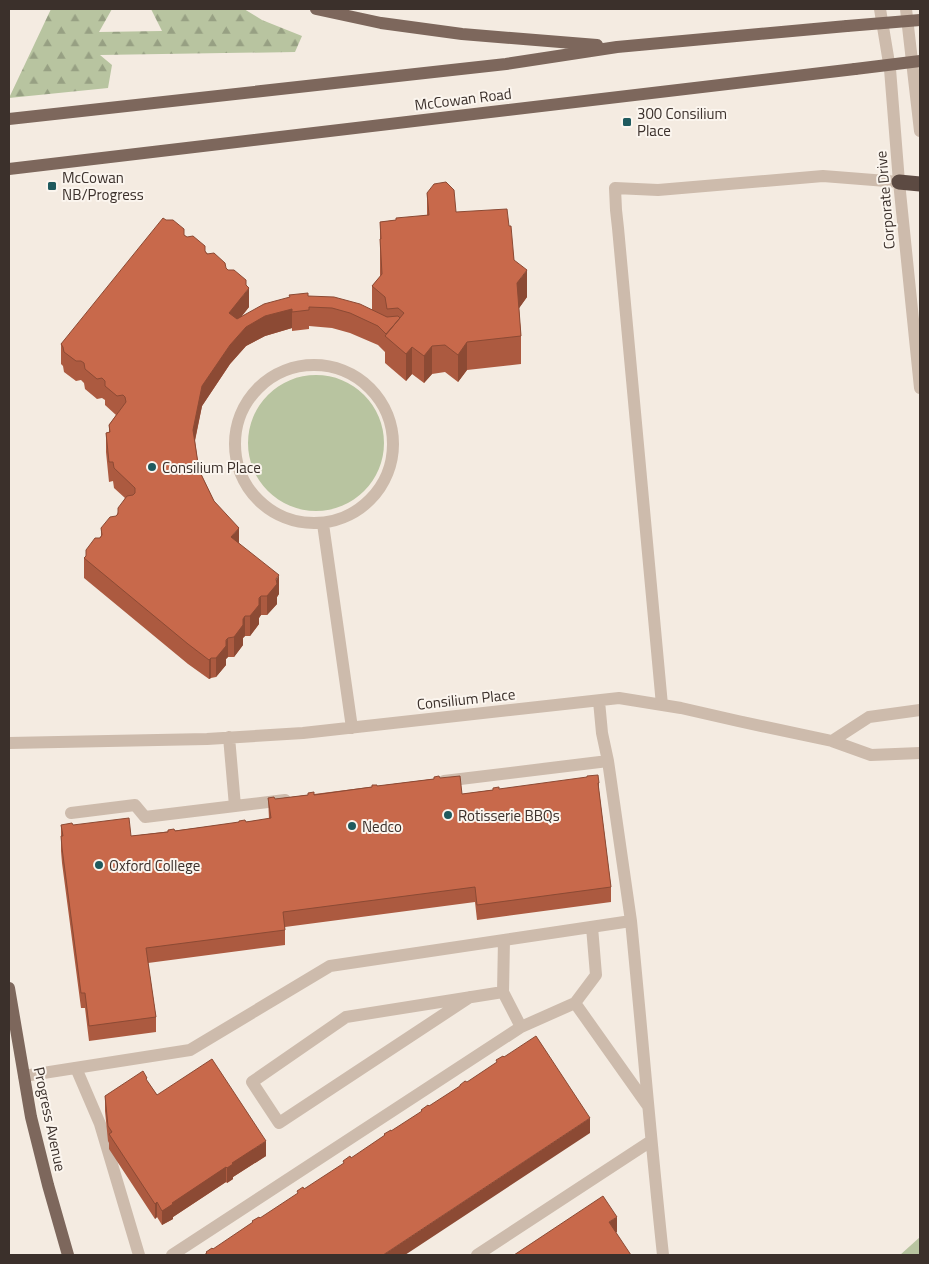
<svg xmlns="http://www.w3.org/2000/svg" width="929" height="1264" viewBox="0 0 929 1264" font-family="'Titillium Web',sans-serif">
<style>
.grass{fill:#b8c4a0}
.forest{fill:url(#forest-firs)}
.lines{fill:none;stroke-linecap:round;stroke-linejoin:round}
.minor{stroke:#cdbbac;stroke-width:12}
.major{stroke:#7d675c;stroke-width:12}
.highway{stroke:#5c4a42;stroke-width:15}
.major-bridge{stroke:#7d675c;stroke-width:12}
.wall{fill:#ac5a40}
.shaded-wall{fill:#8c4a34}
.building{fill:#c8694b;stroke:#8c4a34}
.poi-dot{fill:#1f5a5e;stroke:#fbf5ee;stroke-width:2}
.labels{text-anchor:middle;dominant-baseline:central;stroke-width:4;stroke-linejoin:round;paint-order:stroke}
.street-label{font-size:15px;fill:#3b302b;stroke:#fbf5ee}
.poi-label{font-size:15px;fill:#3b302b;stroke:#fbf5ee;text-anchor:start}
</style>
<defs>
<pattern id="forest-firs" width="22" height="20" patternUnits="userSpaceOnUse" patternTransform="scale(1.25)"><rect width="22" height="20" fill="#b8c4a0"/><path d="M5 1l3.5 6h-7zM16 11l3.5 6h-7z" fill="#97a083"/></pattern>
</defs>
<rect width="100%" height="100%" fill="#f4ebe1"/>
<path class="grass" d="M248 443a68 68 0 1 1 136 0a68 68 0 1 1-136 0Z
M 920,1237 L 920,1255 L 900,1255 Z"/>
<path class="forest" d="M 51,9 L 112,9 L 99,32 L 162,31 L 151,9 L 244,9 L 262,20 L 302,36 L 295,52 L 100,55 L 112,65 L 108,88 L 9,98 Z"/>
<g class="lines">
<path class="minor" d="M 880,9 L 890,69 L 899,182 L 920,388
M 906,9 L 920,131
M235 444a79 79 0 1 1 158 0a79 79 0 1 1-158 0Z
M 323,524 L 352,728
M 599,701 L 602,733 L 608,761 L 631,921
M 662,705 L 618,228 L 616,210 L 615,188 L 658,190 L 823,176 L 899,182
M 229,737 L 235,806 L 285,800
M 832,741 L 869,717 L 920,710
M 9,743 L 207,739 L 303,733 L 619,698 L 681,708 L 738,721 L 832,741 L 871,755 L 920,753
M 444,781 L 608,761
M 71,813 L 135,805 L 145,817 L 235,806
M 470,997 L 279,1123 L 252,1082 L 346,1017 L 503,992 L 504,940
M 575,1003 L 596,975 L 592,927
M 521,1027 L 575,1003 L 648,1106
M 76,1068 L 100,1124 L 139,1255
M 24,1076 L 190,1050 L 330,966 L 631,921 C 642,1032 651,1144 663,1255
M 172,1255 L 521,1027 L 503,992
M 477,1255 L 651,1141"/>
<path class="major" d="M 316,9 L 381,23 L 462,34 L 597,45
M 9,119 L 506,64 L 617,47 L 847,26
M 9,169 L 855,69
M 9,988 L 31,1117 L 48,1185 L 68,1255"/>
<path class="highway" d="M 899,182 L 920,184"/>
<path class="major-bridge" d="M 847,26 L 920,20
M 855,69 L 920,61"/>
</g>
<path class="wall" d="M 427,193 L 456,212 L 509,226 L 514,260 L 527,297 L 519,308 L 521,336 L 521,364 L 467,370 L 458,382 L 445,372 L 432,374 L 424,383 L 412,374 L 406,381 L 385,363 L 385,352 L 378,345 L 350,333 L 332,328 L 309,326 L 309,329 L 292,331 L 292,328 L 265,336 L 246,346 L 230,364 L 202,406 L 195,441 L 199,470 L 214,501 L 239,543 L 279,594 L 277,597 L 277,604 L 267,615 L 261,615 L 259,618 L 259,624 L 250,636 L 245,636 L 243,638 L 243,645 L 234,657 L 228,657 L 226,659 L 226,665 L 216,677 L 211,678 L 209,679 L 188,664 L 84,578 L 84,558 L 101,536 L 101,528 L 116,516 L 125,498 L 114,488 L 113,481 L 109,482 L 106,452 L 106,433 L 109,432 L 109,425 L 116,415 L 105,405 L 105,400 L 102,398 L 97,399 L 85,389 L 84,383 L 81,380 L 76,381 L 64,372 L 63,366 L 61,364 L 61,344 L 184,235 L 226,268 L 249,307 L 241,317 L 308,296 L 372,310 L 372,286 L 380,277 L 380,222 L 396,220 L 427,215 Z
M 440,778 L 462,794 L 499,789 L 599,783 L 599,791 L 611,887 L 611,902 L 477,920 L 475,902 L 285,927 L 285,945 L 148,963 L 156,1017 L 156,1032 L 89,1041 L 85,1008 L 81,1008 L 62,863 L 61,851 L 61,825 L 73,825 L 131,836 L 269,819 L 268,798 L 275,799 Z
M 147,1081 L 157,1095 L 266,1156 L 233,1177 L 233,1179 L 227,1183 L 226,1182 L 173,1217 L 173,1219 L 162,1225 L 157,1217 L 155,1219 L 109,1149 L 109,1143 L 108,1141 L 105,1111 L 105,1096 Z"/>
<path class="shaded-wall" d="M 527,270 L 527,297 L 517,311 L 517,283 Z
M 249,288 L 249,307 L 229,332 L 229,313 Z
M 292,309 L 292,328 L 265,336 L 246,346 L 230,364 L 202,406 L 193,449 L 193,430 L 202,386 L 230,345 L 246,327 L 265,316 Z
M 467,342 L 467,370 L 458,382 L 458,355 Z
M 432,346 L 432,374 L 424,383 L 424,356 Z
M 412,347 L 412,374 L 406,381 L 406,354 Z
M 239,528 L 239,547 L 231,537 Z
M 279,575 L 279,594 L 277,597 L 277,604 L 267,615 L 267,596 Z
M 261,596 L 261,615 L 259,618 L 259,624 L 250,636 L 250,616 Z
M 245,616 L 245,636 L 243,638 L 243,645 L 234,657 L 234,637 L 243,619 Z
M 228,638 L 228,657 L 226,659 L 226,665 L 216,677 L 216,658 Z
M 211,658 L 211,678 L 209,679 L 209,660 Z
M 590,1118 L 590,1133 L 405,1255 L 383,1255 Z
M 266,1141 L 266,1156 L 233,1177 L 233,1179 L 227,1183 L 227,1168 L 232,1163 Z
M 226,1167 L 226,1182 L 173,1217 L 173,1219 L 162,1225 L 162,1211 L 172,1203 Z
M 157,1202 L 157,1217 L 155,1219 L 155,1204 Z
M 617,1217 L 617,1232 L 609,1237 L 609,1222 Z"/>
<path class="building" d="M 446,182 L 454,190 L 456,212 L 507,209 L 509,226 L 511,226 L 514,260 L 527,270 L 517,283 L 521,336 L 467,342 L 458,355 L 445,345 L 432,346 L 424,356 L 412,347 L 406,354 L 385,336 L 404,313 L 398,308 L 387,309 L 385,297 L 372,286 L 382,274 L 380,239 L 381,239 L 380,222 L 396,220 L 396,218 L 429,215 L 427,193 L 434,184 Z
M 163,218 L 166,220 L 173,220 L 184,229 L 184,235 L 187,237 L 193,236 L 205,246 L 205,251 L 207,254 L 214,253 L 225,263 L 226,268 L 228,270 L 234,270 L 246,280 L 246,285 L 249,288 L 229,313 L 237,319 L 264,304 L 290,297 L 289,295 L 308,293 L 308,296 L 334,297 L 360,304 L 387,317 L 398,316 L 400,318 L 386,334 L 378,326 L 350,313 L 332,308 L 309,307 L 309,310 L 292,312 L 292,309 L 265,316 L 246,327 L 230,345 L 202,386 L 193,430 L 199,470 L 214,501 L 239,528 L 231,537 L 279,575 L 276,579 L 277,584 L 267,596 L 261,596 L 259,598 L 259,605 L 250,616 L 245,616 L 243,619 L 243,625 L 234,637 L 228,638 L 226,640 L 226,646 L 216,658 L 211,658 L 209,660 L 188,644 L 84,558 L 86,556 L 86,550 L 95,538 L 100,538 L 102,535 L 101,528 L 110,517 L 116,516 L 118,514 L 118,508 L 127,496 L 133,495 L 135,493 L 135,488 L 114,468 L 113,462 L 109,462 L 106,433 L 110,432 L 109,425 L 126,402 L 125,397 L 123,395 L 117,396 L 105,386 L 105,381 L 102,378 L 97,379 L 85,369 L 84,363 L 81,361 L 76,361 L 64,352 L 63,347 L 61,344 Z
M 598,775 L 599,783 L 598,783 L 611,887 L 477,905 L 475,887 L 283,912 L 285,930 L 146,948 L 156,1017 L 89,1026 L 85,993 L 81,993 L 62,848 L 61,836 L 63,836 L 61,825 L 72,823 L 73,825 L 129,818 L 131,836 L 168,832 L 168,830 L 174,829 L 175,831 L 239,822 L 239,821 L 245,820 L 246,822 L 271,818 L 268,798 L 274,797 L 275,799 L 308,795 L 308,793 L 314,792 L 314,795 L 372,787 L 372,785 L 377,785 L 377,786 L 434,779 L 434,777 L 439,776 L 440,778 L 460,776 L 462,794 L 493,790 L 493,788 L 499,787 L 499,789 L 587,777 L 587,776 Z
M 536,1036 L 590,1118 L 383,1255 L 204,1255 L 207,1253 L 206,1252 L 212,1248 L 213,1249 L 253,1222 L 252,1221 L 259,1217 L 260,1218 L 298,1193 L 297,1191 L 303,1187 L 304,1189 L 344,1163 L 343,1161 L 350,1156 L 351,1158 L 385,1135 L 384,1134 L 391,1130 L 391,1131 L 422,1111 L 421,1110 L 428,1105 L 429,1106 L 460,1086 L 460,1085 L 465,1081 L 467,1082 L 497,1062 L 496,1060 L 503,1056 L 504,1057 Z
M 212,1059 L 266,1141 L 232,1163 L 233,1164 L 227,1168 L 226,1167 L 172,1203 L 173,1204 L 162,1211 L 157,1202 L 155,1204 L 109,1134 L 112,1132 L 108,1126 L 105,1096 L 143,1071 L 147,1078 L 146,1079 L 157,1095 Z
M 603,1196 L 617,1217 L 609,1222 L 631,1255 L 514,1255 Z"/>
<g class="poi-dot">
<rect x="622" y="117" width="10" height="10" rx="2.5"/>
<rect x="47" y="181" width="10" height="10" rx="2.5"/>
<circle cx="152" cy="467" r="5"/>
<circle cx="448" cy="815" r="5"/>
<circle cx="352" cy="826" r="5"/>
<circle cx="99" cy="865" r="5"/>
</g>
<g class="labels">
<g class="street-label">
<text transform="translate(463 99) rotate(-7)">McCowan Road</text>
<text transform="translate(885 200) rotate(-95)">Corporate Drive</text>
<text transform="translate(466 699) rotate(-6)">Consilium Place</text>
<text transform="translate(50 1119) rotate(78)">Progress Avenue</text>
</g>
<g class="poi-label">
<text x="637" y="113">300 Consilium<tspan x="637" dy="17">Place</tspan></text>
<text x="62" y="177">McCowan<tspan x="62" dy="17">NB/Progress</tspan></text>
<text x="162" y="467">Consilium Place</text>
<text x="458" y="815">Rotisserie BBQs</text>
<text x="362" y="826">Nedco</text>
<text x="109" y="865">Oxford College</text>
</g>
</g>
<rect width="929" height="1264" fill="none" stroke="#3b302b" stroke-width="20"/>
</svg>
